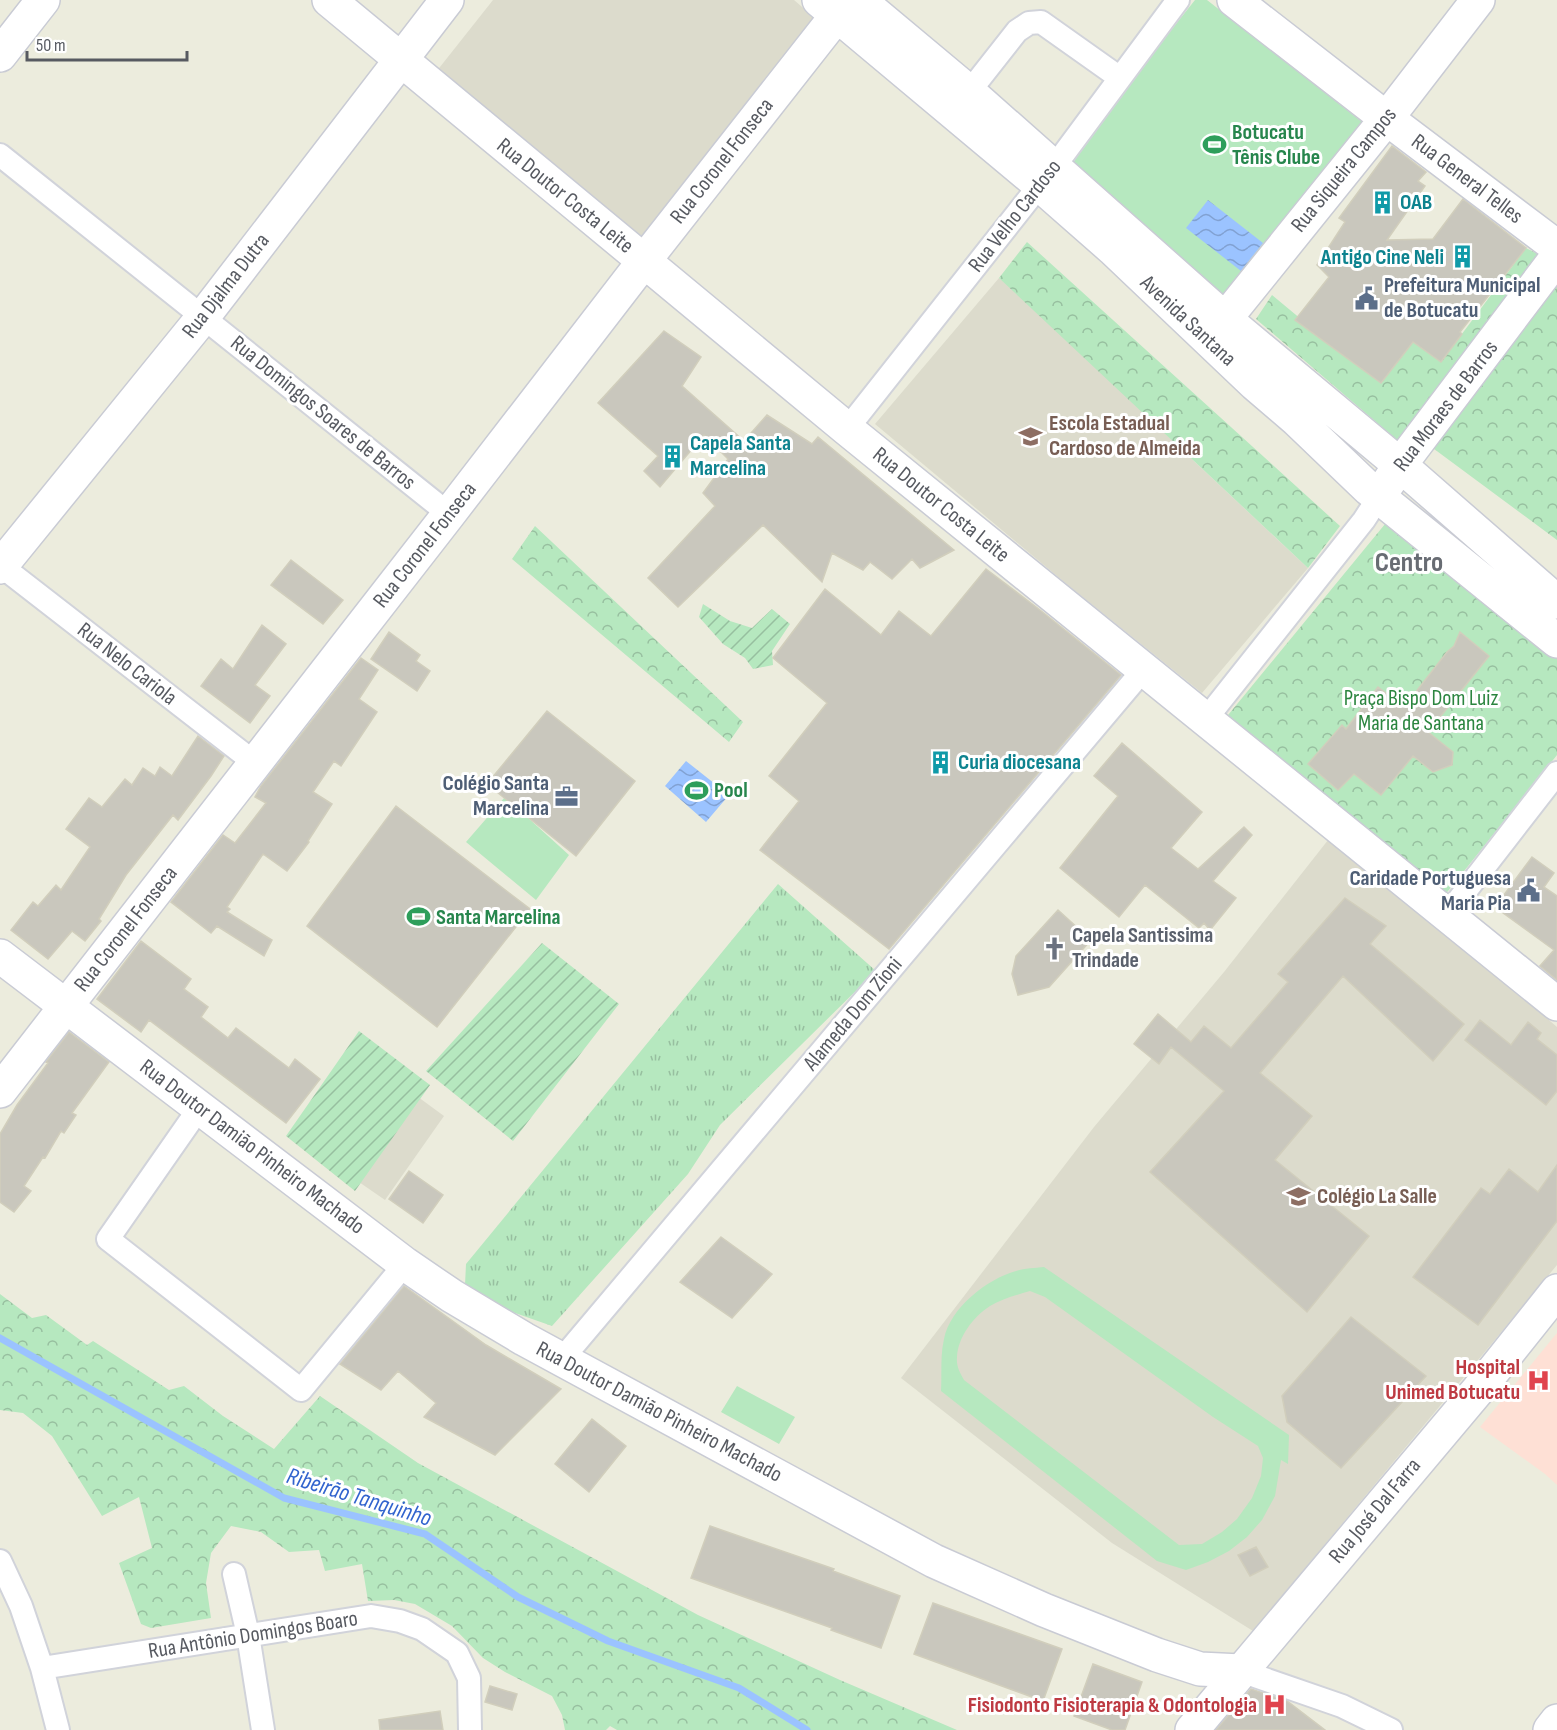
<svg xmlns="http://www.w3.org/2000/svg" width="1557" height="1730" viewBox="0 0 1557 1730" font-family="'Sofia Sans Condensed',sans-serif">
<style>
.education{fill:#dcdbcc}
.medical{fill:#fee0d5}
.grass{fill:url(#grass-tufts)}
.forest{fill:url(#forest-crowns)}
.garden{fill:url(#garden-furrows)}
.pitch{fill:#b6e8bf;fill-rule:evenodd}
.water{fill:url(#water-waves)}
.lines{fill:none;stroke-linecap:round;stroke-linejoin:round}
.stream{stroke:#9bc3ff;stroke-width:7}
.building{fill:#c9c7bd;stroke:#d1cebc;stroke-width:1.5}
.street-casing{stroke:#d1d3da;stroke-width:26}
.secondary-casing{stroke:#c9cbd4;stroke-width:36}
.street{stroke:#fff;stroke-width:22}
.secondary{stroke:#fff;stroke-width:33}
.labels{text-anchor:middle;dominant-baseline:central;stroke-width:6;stroke-linejoin:round;paint-order:stroke}
.leisure-label{font-size:22px;font-weight:bold;fill:#27864d;stroke:#fff;text-anchor:start}
.street-label{font-size:22px;fill:#575a61;stroke:#fff}
.culture-label{font-size:22px;font-weight:bold;fill:#0d838f;stroke:#fff;text-anchor:start}
.service-label{font-size:22px;font-weight:bold;fill:#4e5e75;stroke:#fff;text-anchor:end}
.education-label{font-size:22px;font-weight:bold;fill:#785e54;stroke:#fff;text-anchor:start}
.park-label{font-size:22px;fill:#2b853f;stroke:#fff}
.worship-label{font-size:22px;font-weight:bold;fill:#5b616d;stroke:#fff;text-anchor:start}
.health-label{font-size:22px;font-weight:bold;fill:#be3a42;stroke:#fff;text-anchor:end}
.water-label{font-size:24px;font-style:italic;fill:#3264ce;stroke:#fff}
.district-label{font-size:28px;font-weight:bold;fill:#686c73;stroke:#fff}
</style>
<defs>
<pattern id="grass-tufts" width="24" height="20" patternUnits="userSpaceOnUse" patternTransform="scale(1.5)"><rect width="24" height="20" fill="#b6e8bf"/><path d="M3 7l-1-3M5 7V3M7 7l1-3M15 17l-1-3M17 17v-4M19 17l1-3" fill="none" stroke="#97bf9f"/></pattern>
<pattern id="forest-crowns" width="20" height="18" patternUnits="userSpaceOnUse" patternTransform="scale(1.5)"><rect width="20" height="18" fill="#b6e8bf"/><path d="M2 6a3 3 0 1 1 6 0M12 15a3 3 0 1 1 6 0" fill="none" stroke="#97bf9f"/></pattern>
<pattern id="garden-furrows" width="10" height="10" patternUnits="userSpaceOnUse" patternTransform="scale(1.5)"><rect width="10" height="10" fill="#b6e8bf"/><path d="M-1 1l2-2M0 10L10 0M9 11l2-2" fill="none" stroke="#97bf9f"/></pattern>
<pattern id="water-waves" width="16" height="10" patternUnits="userSpaceOnUse" patternTransform="scale(1.5)"><rect width="16" height="10" fill="#9bc3ff"/><path d="M0 5q4-4 8 0t8 0" fill="none" stroke="#81a1d2"/></pattern>
</defs>
<rect width="100%" height="100%" fill="#ececdd"/>
<path class="education" d="M 493,0 L 794,0 L 816,19 L 640,239 L 436,72 Z
M 999,278 L 1049,315 L 1180,448 L 1308,568 L 1202,693 L 1069,586 L 875,424 Z
M 1332,835 L 1557,1027 L 1557,1265 L 1253,1631 L 1112,1543 L 901,1378 L 1094,1127 L 1224,972 Z
M 414,1094 L 444,1116 L 385,1200 L 343,1171 Z"/>
<path class="medical" d="M 1557,1333 L 1557,1485 L 1545,1474 L 1480,1427 Z"/>
<path class="grass" d="M 778,884 L 876,971 L 720,1125 L 688,1174 L 552,1326 L 484,1302 L 465,1285 L 466,1264 Z"/>
<path class="forest" d="M 1027,242 L 1340,526 L 1308,568 L 999,278 Z
M 1526,248 L 1550,260 L 1404,446 L 1256,319 L 1272,295 L 1355,364 L 1381,383 L 1413,342 L 1441,362 Z
M 1557,279 L 1557,540 L 1426,443 Z
M 1390,518 L 1557,654 L 1557,755 L 1444,896 L 1224,720 Z
M 535,526 L 743,722 L 729,742 L 512,559 Z
M 0,1294 L 32,1318 L 46,1315 L 87,1345 L 93,1341 L 169,1390 L 184,1386 L 223,1416 L 274,1449 L 320,1396 L 418,1463 L 698,1615 L 840,1680 L 957,1730 L 617,1730 L 610,1726 L 606,1730 L 565,1730 L 562,1715 L 552,1696 L 505,1672 L 483,1658 L 452,1626 L 415,1604 L 394,1600 L 368,1601 L 362,1564 L 325,1571 L 319,1550 L 289,1552 L 261,1532 L 231,1526 L 211,1553 L 206,1583 L 211,1618 L 151,1628 L 141,1624 L 119,1563 L 152,1548 L 139,1497 L 102,1516 L 52,1436 L 23,1413 L 0,1410 Z"/>
<path class="garden" d="M 703,604 L 730,621 L 752,628 L 772,609 L 790,624 L 772,651 L 773,665 L 753,669 L 745,658 L 723,644 L 699,617 Z
M 542,943 L 619,1004 L 513,1141 L 426,1071 Z
M 359,1031 L 430,1085 L 355,1191 L 286,1136 Z"/>
<path class="pitch" d="M 1195,0 L 1207,0 L 1366,125 L 1229,301 L 1063,166 Z
M 505,797 L 569,855 L 536,900 L 466,842 Z
M 1044,1267 L 1289,1435 L 1288,1464 L 1281,1460 L 1275,1496 L 1262,1520 L 1247,1537 L 1229,1551 L 1208,1562 L 1186,1570 L 1157,1561 L 941,1391 C 942,1374 940,1356 944,1339 C 950,1308 987,1279 1016,1271 C 1025,1268 1035,1268 1044,1267 ZM 1030,1291 L 1045,1297 L 1213,1417 L 1258,1446 L 1263,1458 L 1261,1476 L 1252,1498 L 1237,1519 L 1222,1532 L 1202,1544 L 1179,1545 L 964,1380 C 960,1373 956,1366 957,1357 C 958,1337 973,1317 990,1306 C 1002,1299 1016,1295 1030,1291 Z
M 737,1386 L 795,1417 L 779,1444 L 721,1412 Z"/>
<path class="water" d="M 1208,200 L 1263,243 L 1241,271 L 1186,228 Z
M 686,761 L 729,795 L 706,822 L 665,786 Z"/>
<g class="lines">
<path class="stream" d="M 0,1338 L 284,1498 L 425,1534 L 518,1597 L 608,1641 L 739,1688 L 807,1730"/>
</g>
<path class="building" d="M 1392,146 L 1426,172 L 1418,181 L 1425,186 L 1387,240 L 1433,239 L 1463,199 L 1526,248 L 1460,332 L 1462,334 L 1441,362 L 1413,342 L 1381,383 L 1295,320 L 1329,277 L 1317,265 L 1345,222 L 1339,218 Z
M 664,331 L 701,357 L 682,386 L 744,441 L 767,415 L 812,444 L 818,437 L 954,550 L 920,568 L 912,559 L 892,579 L 870,562 L 863,570 L 832,553 L 822,582 L 763,525 L 678,607 L 648,578 L 715,506 L 703,493 L 728,459 L 704,435 L 660,487 L 644,471 L 658,456 L 598,403 Z
M 291,560 L 343,600 L 323,624 L 271,585 Z
M 986,569 L 1040,610 L 1121,675 L 889,949 L 760,850 L 799,801 L 769,776 L 827,703 L 773,658 L 825,589 L 881,635 L 899,611 L 931,636 Z
M 262,625 L 286,644 L 255,685 L 270,696 L 250,723 L 201,686 L 221,659 L 233,669 Z
M 389,632 L 420,655 L 416,661 L 430,671 L 417,691 L 371,659 Z
M 1460,632 L 1489,656 L 1428,732 L 1453,752 L 1452,765 L 1433,772 L 1413,756 L 1381,795 L 1354,774 L 1338,790 L 1308,764 L 1342,725 L 1346,729 L 1378,687 L 1404,707 L 1447,652 L 1454,646 Z
M 361,658 L 378,670 L 359,699 L 377,712 L 341,766 L 334,761 L 313,792 L 332,804 L 308,841 L 309,842 L 287,871 L 263,854 L 227,907 L 230,909 L 227,912 L 272,940 L 264,956 L 217,926 L 211,933 L 171,902 L 223,835 L 235,843 L 266,803 L 255,797 L 261,786 Z
M 547,711 L 635,781 L 576,856 L 487,784 Z
M 198,736 L 224,756 L 211,776 L 178,820 L 173,815 L 126,875 L 99,919 L 101,921 L 85,941 L 72,931 L 48,959 L 11,930 L 33,902 L 38,906 L 56,885 L 61,890 L 90,847 L 66,829 L 89,798 L 102,807 L 125,779 L 132,785 L 143,768 L 155,776 L 160,767 L 172,776 Z
M 1122,743 L 1202,812 L 1171,848 L 1198,869 L 1244,827 L 1252,835 L 1213,881 L 1236,898 L 1210,930 L 1204,923 L 1199,928 L 1145,885 L 1119,917 L 1060,868 L 1118,796 L 1094,776 Z
M 396,806 L 530,909 L 437,1027 L 307,926 Z
M 1532,857 L 1554,873 L 1544,887 L 1557,896 L 1557,980 L 1540,966 L 1554,950 L 1495,907 Z
M 1345,898 L 1386,926 L 1370,944 L 1464,1024 L 1433,1061 L 1343,976 L 1260,1073 L 1312,1116 L 1275,1160 L 1369,1236 L 1307,1312 L 1150,1172 L 1224,1091 L 1171,1047 L 1159,1064 L 1134,1044 L 1158,1014 L 1191,1042 L 1204,1026 L 1231,1048 L 1288,982 L 1278,974 Z
M 1058,910 L 1091,940 L 1049,987 L 1018,995 L 1012,974 L 1016,956 Z
M 141,941 L 191,979 L 184,989 L 208,1007 L 201,1017 L 228,1038 L 236,1028 L 289,1068 L 295,1059 L 320,1079 L 286,1123 L 149,1020 L 141,1032 L 97,999 Z
M 1480,1020 L 1511,1045 L 1528,1022 L 1541,1033 L 1537,1039 L 1557,1055 L 1557,1091 L 1546,1105 L 1465,1040 Z
M 69,1032 L 109,1062 L 72,1113 L 76,1115 L 64,1133 L 61,1131 L 45,1158 L 43,1157 L 24,1186 L 31,1191 L 14,1212 L 0,1202 L 0,1134 L 17,1105 L 48,1063 L 46,1062 Z
M 1557,1165 L 1557,1221 L 1478,1325 L 1413,1277 L 1481,1188 L 1490,1194 L 1509,1169 L 1538,1192 Z
M 409,1171 L 443,1195 L 423,1223 L 389,1199 Z
M 721,1237 L 772,1274 L 732,1318 L 680,1282 Z
M 404,1286 L 486,1345 L 561,1389 L 495,1455 L 424,1417 L 436,1403 L 398,1371 L 381,1390 L 340,1364 Z
M 1351,1317 L 1426,1376 L 1341,1468 L 1287,1422 L 1282,1396 Z
M 592,1419 L 626,1446 L 589,1492 L 555,1464 Z
M 710,1526 L 834,1569 L 833,1571 L 900,1596 L 881,1648 L 831,1630 L 832,1628 L 691,1578 Z
M 1256,1547 L 1268,1567 L 1250,1576 L 1238,1555 Z
M 933,1603 L 1062,1649 L 1043,1701 L 914,1654 Z
M 1093,1664 L 1142,1682 L 1125,1730 L 1112,1730 L 1074,1716 Z
M 490,1686 L 517,1694 L 512,1710 L 485,1702 Z
M 1251,1689 L 1287,1701 L 1325,1730 L 1216,1730 Z
M 440,1711 L 443,1730 L 380,1730 L 379,1720 Z"/>
<g class="lines">
<defs>
<path id="street" d="M 969,92 L 1017,31 L 1029,23 L 1041,22 L 1120,78
M 0,155 L 449,514
M 847,429 L 1054,167 L 1178,0
M 0,565 L 255,763
M 1206,719 L 1364,520 L 1379,497
M 1447,915 L 1557,773
M 200,1107 L 108,1239 L 301,1390 L 405,1264
M 562,1359 L 1144,669
M 0,1561 L 21,1606 L 42,1668 L 58,1730
M 234,1574 L 248,1635 L 263,1730
M 42,1668 L 371,1616 L 400,1621 L 422,1629 L 457,1653 L 469,1678 L 470,1730
M 1241,1671 L 1342,1706 L 1391,1730"/>
<path id="secondary" d="M 329,0 L 847,429 L 1557,1004
M 819,0 L 1039,184 L 1113,249 L 1255,384 L 1297,420 L 1369,489 L 1557,641
M 859,0 L 969,92 L 1225,319 L 1400,465 L 1557,602
M 1234,0 L 1373,108 L 1557,247
M 0,55 L 43,0
M 1213,337 L 1225,319 L 1387,118 L 1478,0
M 1388,483 L 1400,465 L 1557,257
M 0,567 L 203,317 L 447,0
M 0,956 L 405,1264 L 452,1296 L 524,1339 L 934,1561 L 1044,1610 L 1157,1655 L 1200,1669 L 1241,1671
M 0,1091 L 449,514 L 644,261 L 849,0
M 1192,1730 L 1478,1390 L 1557,1291
M 1550,1730 L 1557,1721"/>
</defs>
<use href="#street" class="street-casing"/>
<use href="#secondary" class="secondary-casing"/>
<use href="#street" class="street"/>
<use href="#secondary" class="secondary"/>
</g>
<defs>
<symbol id="stadium-bare" viewBox="-9 -9 18 18"><path d="M0-5a6.5 5 0 1 0 0 10a6.5 5 0 1 0 0-10ZM-3.5-1.8h7v3.6h-7Z" fill="#2e9e5b" stroke="#fff" stroke-width="2.5" paint-order="stroke"/></symbol>
<symbol id="building-bare" viewBox="-9 -9 18 18"><path d="M-4-6H4V6H1V3H-1V6H-4ZM-2.5-4.3h1.7v1.8h-1.7ZM.8-4.3h1.7v1.8H.8ZM-2.5-1h1.7V.8h-1.7ZM.8-1h1.7V.8H.8Z" fill="#0f9aa8" stroke="#fff" stroke-width="2.5" paint-order="stroke"/></symbol>
<symbol id="civic-bare" viewBox="-9 -9 18 18"><path d="M-.6-6.5H3V-4.5H.6V-3L4-1V1h2V6H-6V1h2V-1L-.6-3ZM-1.2 2.5V6h2.4V2.5Z" fill="#5c6f8a" stroke="#fff" stroke-width="2.5" paint-order="stroke"/></symbol>
<symbol id="school-bare" viewBox="-9 -9 18 18"><path d="M0-5L7-2L0 1L-7-2ZM-4 1L0 2.5L4 1V4Q0 6-4 4Z" fill="#8d6e63" stroke="#fff" stroke-width="2.5" paint-order="stroke"/></symbol>
<symbol id="office-bare" viewBox="-9 -9 18 18"><path d="M-6-3h4V-5.5h4V-3h4V5H-6ZM-1-4.5V-3h2v-1.5ZM-6 0V1H6V0Z" fill="#5c6f8a" stroke="#fff" stroke-width="2.5" paint-order="stroke"/></symbol>
<symbol id="church-bare" viewBox="-9 -9 18 18"><path d="M-1.2-6h2.4v3.5h3.3v2.4h-3.3V6h-2.4V-.1h-3.3v-2.4h3.3Z" fill="#6b7280" stroke="#fff" stroke-width="2.5" paint-order="stroke"/></symbol>
<symbol id="hospital-bare" viewBox="-9 -9 18 18"><path d="M-5-5h3v3.5h4V-5h3V5h-3V1.5h-4V5h-3Z" fill="#e0444e" stroke="#fff" stroke-width="2.5" paint-order="stroke"/></symbol>
</defs>
<g fill-rule="evenodd">
<use href="#stadium-bare" x="1198" y="128" width="33" height="33"/>
<use href="#building-bare" x="1366" y="186" width="33" height="33"/>
<use href="#building-bare" x="1446" y="240" width="33" height="33"/>
<use href="#civic-bare" x="1350" y="282" width="33" height="33"/>
<use href="#school-bare" x="1014" y="420" width="33" height="33"/>
<use href="#building-bare" x="656" y="440" width="33" height="33"/>
<use href="#building-bare" x="924" y="746" width="33" height="33"/>
<use href="#stadium-bare" x="680" y="774" width="33" height="33"/>
<use href="#office-bare" x="550" y="780" width="33" height="33"/>
<use href="#civic-bare" x="1512" y="874" width="33" height="33"/>
<use href="#stadium-bare" x="402" y="900" width="33" height="33"/>
<use href="#church-bare" x="1038" y="932" width="33" height="33"/>
<use href="#school-bare" x="1282" y="1180" width="33" height="33"/>
<use href="#hospital-bare" x="1522" y="1364" width="33" height="33"/>
<use href="#hospital-bare" x="1258" y="1688" width="33" height="33"/>
</g>
<g class="labels">
<g class="leisure-label">
<text x="1232" y="132">Botucatu<tspan x="1232" dy="25">Tênis Clube</tspan></text>
<text x="714" y="790">Pool</text>
<text x="436" y="917">Santa Marcelina</text>
</g>
<g class="street-label">
<text transform="translate(722 161) rotate(-52)">Rua Coronel Fonseca</text>
<text transform="translate(1344 170) rotate(-51)">Rua Siqueira Campos</text>
<text transform="translate(1467 179) rotate(37)">Rua General Telles</text>
<text transform="translate(565 196) rotate(39)">Rua Doutor Costa Leite</text>
<text transform="translate(1015 216) rotate(-52)">Rua Velho Cardoso</text>
<text transform="translate(226 286) rotate(-52)">Rua Djalma Dutra</text>
<text transform="translate(1188 321) rotate(43)">Avenida Santana</text>
<text transform="translate(1446 406) rotate(-53)">Rua Moraes de Barros</text>
<text transform="translate(323 413) rotate(39)">Rua Domingos Soares de Barros</text>
<text transform="translate(941 505) rotate(39)">Rua Doutor Costa Leite</text>
<text transform="translate(425 545) rotate(-52)">Rua Coronel Fonseca</text>
<text transform="translate(127 664) rotate(38)">Rua Nelo Cariola</text>
<text transform="translate(126 929) rotate(-52)">Rua Coronel Fonseca</text>
<text transform="translate(853 1014) rotate(-50)">Alameda Dom Zioni</text>
<text transform="translate(252 1147) rotate(37)">Rua Doutor Damião Pinheiro Machado</text>
<text transform="translate(659 1412) rotate(28)">Rua Doutor Damião Pinheiro Machado</text>
<text transform="translate(1375 1511) rotate(-50)">Rua José Dal Farra</text>
<text transform="translate(253 1635) rotate(-9)">Rua Antônio Domingos Boaro</text>
</g>
<g class="culture-label">
<text x="1400" y="202">OAB</text>
<text x="1444" y="257" text-anchor="end">Antigo Cine Neli</text>
<text x="690" y="443">Capela Santa<tspan x="690" dy="25">Marcelina</tspan></text>
<text x="958" y="762">Curia diocesana</text>
</g>
<g class="service-label">
<text x="1384" y="285" text-anchor="start">Prefeitura Municipal<tspan x="1384" dy="25">de Botucatu</tspan></text>
<text x="549" y="783">Colégio Santa<tspan x="549" dy="25">Marcelina</tspan></text>
<text x="1511" y="878">Caridade Portuguesa<tspan x="1511" dy="25">Maria Pia</tspan></text>
</g>
<g class="education-label">
<text x="1049" y="423">Escola Estadual<tspan x="1049" dy="25">Cardoso de Almeida</tspan></text>
<text x="1317" y="1196">Colégio La Salle</text>
</g>
<g class="park-label">
<text x="1421" y="698">Praça Bispo Dom Luiz<tspan x="1421" dy="25">Maria de Santana</tspan></text>
</g>
<g class="worship-label">
<text x="1072" y="935">Capela Santissima<tspan x="1072" dy="25">Trindade</tspan></text>
</g>
<g class="health-label">
<text x="1520" y="1367">Hospital<tspan x="1520" dy="25">Unimed Botucatu</tspan></text>
<text x="1257" y="1705">Fisiodonto Fisioterapia &amp; Odontologia</text>
</g>
<g class="water-label">
<text transform="translate(359 1497) rotate(17)">Ribeirão Tanquinho</text>
</g>
<g class="district-label">
<text x="1409" y="562">Centro</text>
</g>
</g>
<path d="M27 51v9h160v-9" fill="none" stroke="#575a61" stroke-width="3"/>
<text x="36" y="51" font-size="18" fill="#575a61" stroke="#ffffff" stroke-width="4.5" paint-order="stroke">50 m</text>
</svg>
